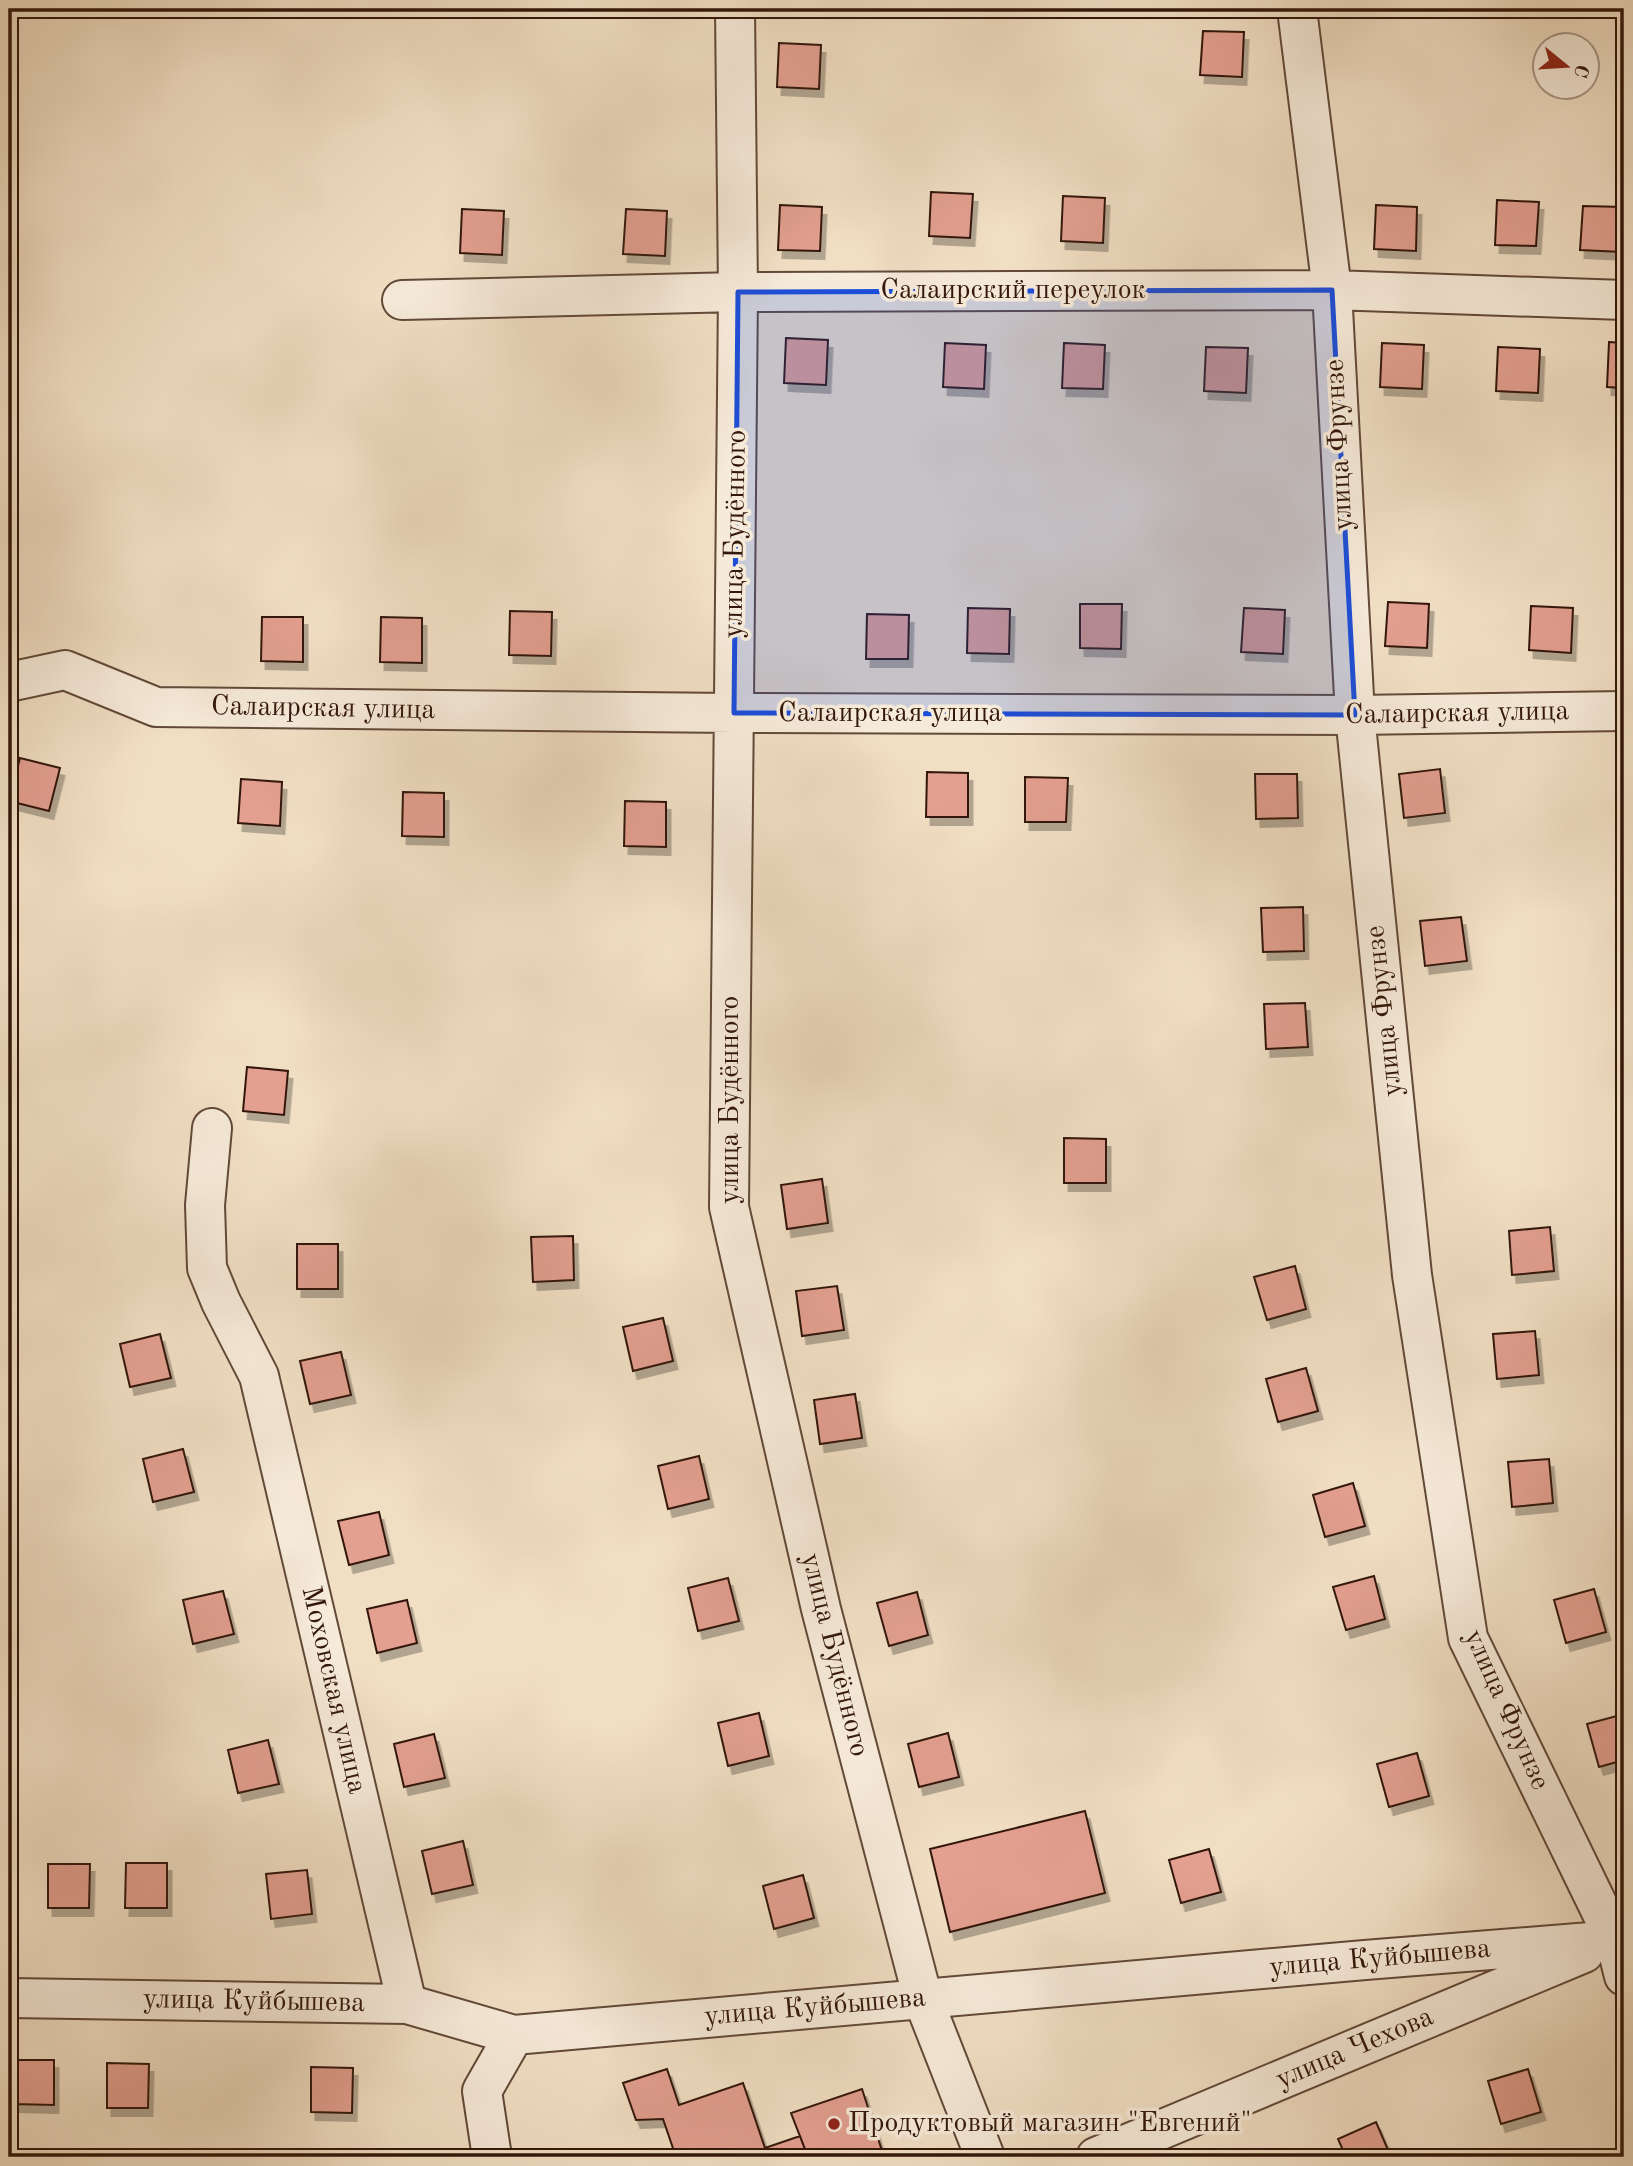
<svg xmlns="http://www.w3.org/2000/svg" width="1633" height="2166" viewBox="0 0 1633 2166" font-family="'Old Standard TT',serif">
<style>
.building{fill:#e39f90;stroke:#33170a;stroke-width:2;filter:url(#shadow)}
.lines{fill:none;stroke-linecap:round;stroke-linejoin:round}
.minor-casing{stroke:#624938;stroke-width:42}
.minor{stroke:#f6ead9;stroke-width:38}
.marked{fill:#1d4ed8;fill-opacity:0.2;stroke:#1d4ed8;stroke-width:5;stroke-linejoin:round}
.poi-dot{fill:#8f2418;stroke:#f6ead9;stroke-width:2.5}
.labels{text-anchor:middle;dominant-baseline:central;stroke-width:7;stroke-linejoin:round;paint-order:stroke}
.street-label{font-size:28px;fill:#33170a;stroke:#f6ead9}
.poi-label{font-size:28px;fill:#33170a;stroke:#f6ead9;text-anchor:start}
</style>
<defs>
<filter id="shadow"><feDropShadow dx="4.5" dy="8" stdDeviation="0" flood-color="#0004"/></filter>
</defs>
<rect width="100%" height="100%" fill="#f1dfc4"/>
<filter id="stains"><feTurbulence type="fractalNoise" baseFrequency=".00286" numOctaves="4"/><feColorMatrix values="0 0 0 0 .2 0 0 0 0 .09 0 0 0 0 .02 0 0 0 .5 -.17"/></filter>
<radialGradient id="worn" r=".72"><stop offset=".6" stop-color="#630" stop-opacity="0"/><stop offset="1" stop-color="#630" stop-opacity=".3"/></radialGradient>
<path class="building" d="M 1203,31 L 1244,32 L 1242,77 L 1200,75 Z
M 779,43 L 821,45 L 819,89 L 777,87 Z
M 931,192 L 973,194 L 970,238 L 929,236 Z
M 1063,196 L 1105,198 L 1103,243 L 1061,241 Z
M 1497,200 L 1539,202 L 1536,246 L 1495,245 Z
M 780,205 L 822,207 L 820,251 L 778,250 Z
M 1376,205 L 1417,207 L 1416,251 L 1374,249 Z
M 1583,206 L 1624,207 L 1622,252 L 1580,250 Z
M 462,209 L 504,211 L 502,255 L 460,253 Z
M 626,209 L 667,211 L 665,256 L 623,254 Z
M 786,338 L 828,340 L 826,385 L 784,383 Z
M 1609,342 L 1624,343 L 1624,388 L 1607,387 Z
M 945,343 L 986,345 L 984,389 L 943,387 Z
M 1064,343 L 1105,345 L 1103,389 L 1062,388 Z
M 1382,343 L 1424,345 L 1422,389 L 1380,387 Z
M 1206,347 L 1248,348 L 1246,393 L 1204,391 Z
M 1498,347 L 1540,349 L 1538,393 L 1496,391 Z
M 1388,602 L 1429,604 L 1427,648 L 1385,646 Z
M 1080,604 L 1122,604 L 1121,649 L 1080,648 Z
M 1531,606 L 1573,608 L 1571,653 L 1529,650 Z
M 968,608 L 1010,609 L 1009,654 L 967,653 Z
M 1244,608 L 1285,610 L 1283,654 L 1241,652 Z
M 510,611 L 552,612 L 551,656 L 509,655 Z
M 867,614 L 909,615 L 908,659 L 866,659 Z
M 262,617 L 303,617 L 303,662 L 261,661 Z
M 381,617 L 422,618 L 422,663 L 380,662 Z
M 20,758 L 60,768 L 49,811 L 9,801 Z
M 1440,769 L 1445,813 L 1404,818 L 1399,774 Z
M 927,772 L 968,773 L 968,817 L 926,817 Z
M 1255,774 L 1297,774 L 1298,818 L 1256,819 Z
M 1025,777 L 1068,778 L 1066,822 L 1025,822 Z
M 241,779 L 282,782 L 280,826 L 238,823 Z
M 403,792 L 444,793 L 444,837 L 402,836 Z
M 625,801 L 666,802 L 666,847 L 624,846 Z
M 1303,907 L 1304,951 L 1263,952 L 1261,908 Z
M 1461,917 L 1467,961 L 1425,966 L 1420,921 Z
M 1305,1003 L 1308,1047 L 1266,1049 L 1264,1004 Z
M 247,1067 L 288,1071 L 284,1115 L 243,1111 Z
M 1064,1138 L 1106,1139 L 1106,1183 L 1064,1183 Z
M 822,1179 L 828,1223 L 787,1229 L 781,1185 Z
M 1550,1227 L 1554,1271 L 1512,1275 L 1509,1231 Z
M 573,1236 L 574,1280 L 533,1282 L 531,1237 Z
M 297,1244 L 338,1244 L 338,1289 L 297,1289 Z
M 1295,1266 L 1306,1309 L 1267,1320 L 1254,1277 Z
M 837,1286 L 844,1330 L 802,1336 L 796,1291 Z
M 663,1318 L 673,1361 L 633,1371 L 623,1327 Z
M 1535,1331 L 1539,1375 L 1497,1379 L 1493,1334 Z
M 160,1334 L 171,1378 L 130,1387 L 120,1344 Z
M 341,1352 L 351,1395 L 310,1404 L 300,1361 Z
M 1306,1368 L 1318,1411 L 1278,1422 L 1266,1379 Z
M 855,1394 L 862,1438 L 820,1444 L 814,1400 Z
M 183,1449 L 194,1492 L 153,1502 L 143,1459 Z
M 699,1456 L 709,1499 L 668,1509 L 658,1466 Z
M 1549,1459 L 1553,1503 L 1512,1507 L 1508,1462 Z
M 1353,1483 L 1365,1526 L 1325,1537 L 1313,1495 Z
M 379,1512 L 389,1555 L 349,1565 L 338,1521 Z
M 1374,1576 L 1385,1619 L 1346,1630 L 1333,1587 Z
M 728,1578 L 739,1621 L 698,1631 L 688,1588 Z
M 1594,1589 L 1606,1632 L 1566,1643 L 1554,1600 Z
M 223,1591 L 234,1634 L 193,1644 L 183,1600 Z
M 917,1592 L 928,1635 L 889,1646 L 877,1603 Z
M 407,1600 L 417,1643 L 377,1653 L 367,1609 Z
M 759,1713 L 769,1756 L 728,1766 L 718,1723 Z
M 1624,1714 L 1624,1760 L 1599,1767 L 1587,1724 Z
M 948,1733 L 959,1777 L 919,1787 L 908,1744 Z
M 434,1734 L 445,1778 L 404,1787 L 394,1744 Z
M 268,1740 L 279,1784 L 238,1793 L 228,1750 Z
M 1417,1753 L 1429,1796 L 1389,1807 L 1377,1764 Z
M 1085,1811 L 1105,1893 L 950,1932 L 930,1849 Z
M 463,1841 L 473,1885 L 432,1894 L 422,1851 Z
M 1209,1849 L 1221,1892 L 1181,1903 L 1169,1860 Z
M 126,1863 L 167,1863 L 167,1908 L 125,1908 Z
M 48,1864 L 90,1864 L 89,1908 L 48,1908 Z
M 307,1870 L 312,1914 L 271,1919 L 266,1874 Z
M 803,1875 L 814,1918 L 774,1929 L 763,1886 Z
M 13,2060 L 54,2060 L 54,2105 L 12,2104 Z
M 107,2063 L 149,2064 L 148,2108 L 107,2108 Z
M 311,2067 L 353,2068 L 352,2113 L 311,2112 Z
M 667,2069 L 679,2105 L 743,2083 L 765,2148 L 800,2136 L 808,2157 L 676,2157 L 663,2119 L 636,2120 L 623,2083 Z
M 1528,2069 L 1541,2112 L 1501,2124 L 1488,2081 Z
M 862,2089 L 884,2157 L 808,2157 L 791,2113 Z
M 1376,2122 L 1391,2157 L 1346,2157 L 1338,2139 Z"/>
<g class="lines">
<defs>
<path id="minor" d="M 735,9 L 738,292 L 729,1207 L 821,1609 L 923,1999 L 985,2157
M 1297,9 L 1332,290 L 1355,715 L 1412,1275 L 1468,1638 L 1615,1940 L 1624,1976
M 402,300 L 738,292 L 1332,290 L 1624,300
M 9,682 L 65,670 L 156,707 L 734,713 L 1355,715 L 1624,711
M 212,1128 L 205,1205 L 207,1268 L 221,1302 L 259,1376 L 407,2004
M 9,1998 L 407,2004 L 514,2035 L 1365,1960 L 1615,1940 L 1624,1936
M 492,2157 L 482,2091 L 514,2035
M 1096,2157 L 1584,1953"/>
</defs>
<use href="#minor" class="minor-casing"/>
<use href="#minor" class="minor"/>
</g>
<path class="marked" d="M 1332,290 L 1355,715 L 734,713 L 738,292 Z"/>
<circle class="poi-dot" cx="834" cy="2124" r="7"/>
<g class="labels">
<g class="street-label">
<text x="1013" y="291">Салаирский переулок</text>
<text transform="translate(1340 445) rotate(-93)">улица Фрунзе</text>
<text transform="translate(736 534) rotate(-89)">улица Будённого</text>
<text transform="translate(323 709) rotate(1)">Салаирская улица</text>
<text x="890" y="714">Салаирская улица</text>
<text transform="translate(1457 714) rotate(-1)">Салаирская улица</text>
<text transform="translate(1385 1011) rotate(-96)">улица Фрунзе</text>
<text transform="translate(731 1100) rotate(-90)">улица Будённого</text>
<text transform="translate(834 1655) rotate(76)">улица Будённого</text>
<text transform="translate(333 1690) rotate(77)">Моховская улица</text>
<text transform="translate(1506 1710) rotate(66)">улица Фрунзе</text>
<text transform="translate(1380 1959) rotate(-5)">улица Куйбышева</text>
<text transform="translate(254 2002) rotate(1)">улица Куйбышева</text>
<text transform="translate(815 2008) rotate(-5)">улица Куйбышева</text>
<text transform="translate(1355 2049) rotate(-23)">улица Чехова</text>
</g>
<g class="poi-label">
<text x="848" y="2124">Продуктовый магазин "Евгений"</text>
</g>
</g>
<rect width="1633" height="2166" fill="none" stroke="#f1dfc4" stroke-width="35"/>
<rect x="10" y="10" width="1612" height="2145" fill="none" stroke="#33170a" stroke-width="3.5"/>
<rect x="18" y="18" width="1598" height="2131" fill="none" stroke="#33170a" stroke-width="2"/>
<g transform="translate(1566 66) rotate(108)"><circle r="33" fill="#f6ead9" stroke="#a89686" stroke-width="2"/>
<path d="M0-5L12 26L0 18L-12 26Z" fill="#8f2418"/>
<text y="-10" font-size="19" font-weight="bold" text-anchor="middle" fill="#33170a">С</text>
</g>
<rect width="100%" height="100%" filter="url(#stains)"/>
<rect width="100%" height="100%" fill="url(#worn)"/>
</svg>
